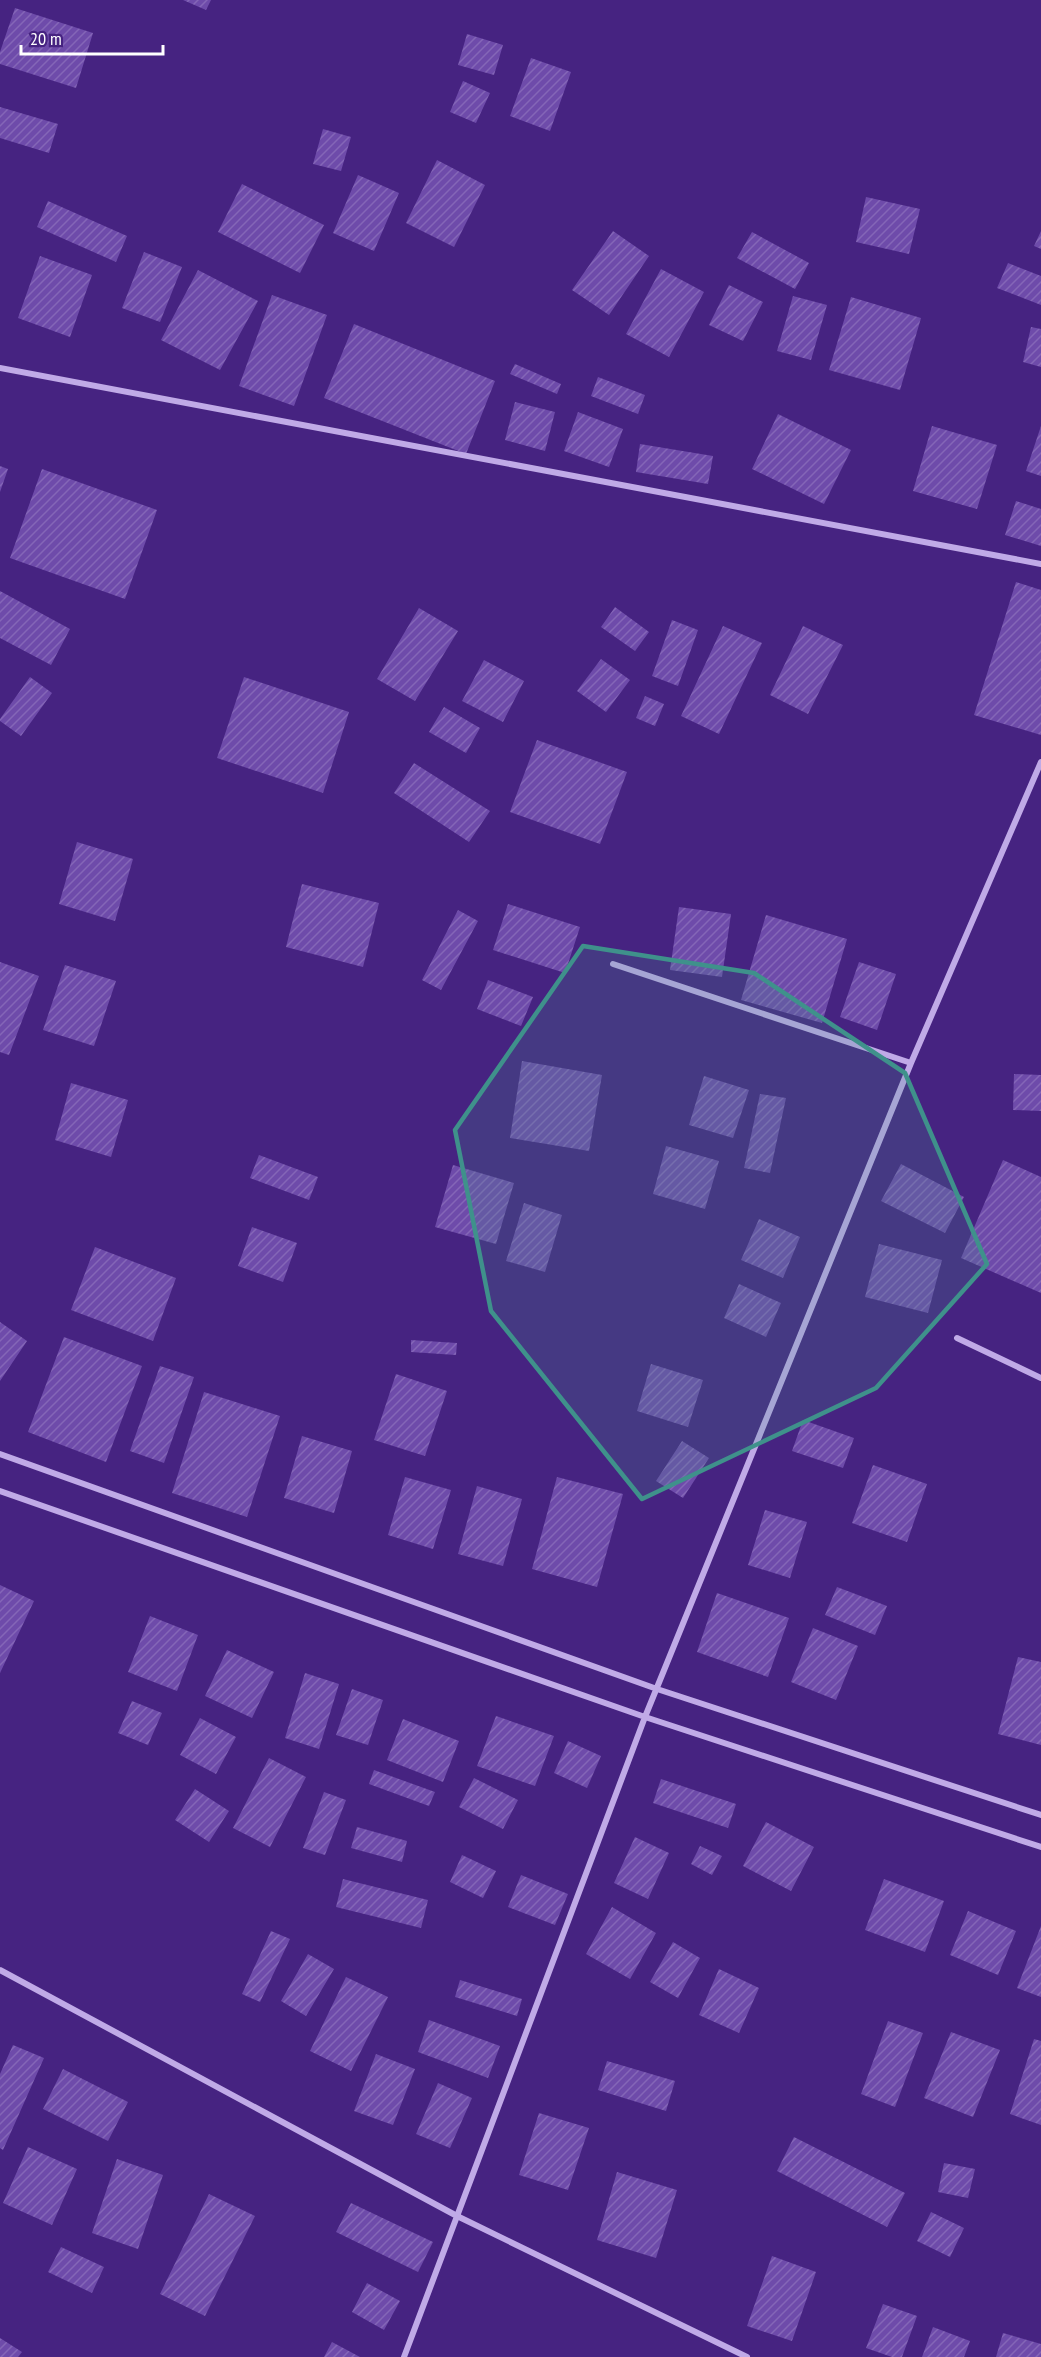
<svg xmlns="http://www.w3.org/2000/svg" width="1041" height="2357" viewBox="0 0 1041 2357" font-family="'PT Sans Narrow',sans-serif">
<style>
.building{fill:url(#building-hatch)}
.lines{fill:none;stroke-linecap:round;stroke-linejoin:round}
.minor{stroke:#c0aae7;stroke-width:6}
.marked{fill:#3f918b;fill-opacity:0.2;stroke:#3f918b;stroke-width:4.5;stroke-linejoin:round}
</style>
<defs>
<pattern id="building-hatch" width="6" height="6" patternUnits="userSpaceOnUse" patternTransform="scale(1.5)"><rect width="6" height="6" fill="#6e4baa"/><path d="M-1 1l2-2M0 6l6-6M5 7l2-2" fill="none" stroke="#8466b7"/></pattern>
</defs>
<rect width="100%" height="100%" fill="#462381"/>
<path class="building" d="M 183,0 L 211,0 L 206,10 Z
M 15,8 L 93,33 L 76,88 L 0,64 L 0,52 Z
M 467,34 L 503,45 L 494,75 L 458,65 Z
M 531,58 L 571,72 L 550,131 L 510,116 Z
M 463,81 L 490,93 L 476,123 L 450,112 Z
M 0,107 L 58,124 L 49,153 L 0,138 Z
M 323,129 L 351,137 L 341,171 L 313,164 Z
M 437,160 L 485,185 L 454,247 L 406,223 Z
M 358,175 L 399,193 L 374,251 L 333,233 Z
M 242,184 L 324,225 L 300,273 L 218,232 Z
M 866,197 L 920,209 L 909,254 L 856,242 Z
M 48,201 L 127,236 L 116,262 L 37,227 Z
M 613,231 L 649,256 L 609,315 L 572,290 Z
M 1041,231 L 1041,249 L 1034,246 Z
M 752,232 L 809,263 L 795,289 L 737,258 Z
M 144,252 L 182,267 L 160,322 L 122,308 Z
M 40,256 L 92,275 L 70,337 L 18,318 Z
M 1008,263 L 1041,276 L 1041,305 L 997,288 Z
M 661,269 L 704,292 L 669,357 L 626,334 Z
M 198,270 L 258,301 L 220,370 L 161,340 Z
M 729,285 L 763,302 L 743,341 L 709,325 Z
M 272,295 L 327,315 L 294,406 L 239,386 Z
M 793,296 L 827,305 L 811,360 L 777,351 Z
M 851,297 L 921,318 L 900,390 L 829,370 Z
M 354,324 L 495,381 L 466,454 L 324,398 Z
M 1031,327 L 1041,329 L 1041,367 L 1023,362 Z
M 515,364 L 561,384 L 557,394 L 510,374 Z
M 598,377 L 645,395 L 638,414 L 591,396 Z
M 515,402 L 555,412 L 545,451 L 505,440 Z
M 578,412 L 623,429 L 609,467 L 564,451 Z
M 778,414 L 851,450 L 824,504 L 752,469 Z
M 932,426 L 997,445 L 977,509 L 913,491 Z
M 1041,426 L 1041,476 L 1026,471 Z
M 640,444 L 713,456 L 708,484 L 636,472 Z
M 0,466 L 8,469 L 0,492 Z
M 42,469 L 157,510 L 125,599 L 10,558 Z
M 1016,501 L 1041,509 L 1041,546 L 1005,535 Z
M 1016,582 L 1041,590 L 1041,735 L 974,715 Z
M 0,591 L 70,629 L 51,665 L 0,638 Z
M 615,607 L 649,632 L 635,651 L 601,627 Z
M 419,608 L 458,631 L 415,701 L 377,679 Z
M 672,620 L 698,630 L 678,686 L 652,676 Z
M 723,626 L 762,643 L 719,734 L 681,716 Z
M 803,626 L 843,645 L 808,714 L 770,695 Z
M 601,659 L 630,680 L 606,712 L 577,691 Z
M 484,660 L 524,681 L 503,722 L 462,701 Z
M 30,677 L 52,693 L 21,736 L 0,721 L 0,719 Z
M 244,677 L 349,712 L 323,793 L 217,758 Z
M 645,696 L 664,704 L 655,726 L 636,718 Z
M 444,707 L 480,728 L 466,753 L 429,732 Z
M 537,740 L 627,772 L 600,844 L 510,812 Z
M 414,763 L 490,811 L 469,842 L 394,793 Z
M 77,842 L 133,859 L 115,921 L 59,904 Z
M 302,884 L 379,903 L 363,967 L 286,947 Z
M 508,904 L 580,927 L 565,973 L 493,950 Z
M 679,907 L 731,914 L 722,977 L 670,970 Z
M 458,910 L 478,921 L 441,990 L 422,980 Z
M 766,915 L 847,939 L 822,1023 L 741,1000 Z
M 0,962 L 39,976 L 9,1055 L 0,1052 Z
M 859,962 L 896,974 L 877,1030 L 840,1017 Z
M 65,965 L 116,981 L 94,1046 L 43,1030 Z
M 488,980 L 533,997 L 521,1026 L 477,1009 Z
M 522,1061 L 602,1075 L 589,1151 L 510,1138 Z
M 1014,1074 L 1041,1075 L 1041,1111 L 1013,1110 Z
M 704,1076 L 749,1090 L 733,1138 L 689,1125 Z
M 71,1083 L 128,1100 L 111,1157 L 55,1140 Z
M 760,1094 L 786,1098 L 770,1173 L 744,1168 Z
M 666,1146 L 719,1161 L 705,1209 L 653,1194 Z
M 259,1155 L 318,1177 L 309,1200 L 250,1178 Z
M 1003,1160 L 1041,1177 L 1041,1293 L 961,1258 Z
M 901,1164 L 964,1197 L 945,1233 L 881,1201 Z
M 453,1165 L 514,1183 L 496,1244 L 435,1227 Z
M 524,1203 L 562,1215 L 545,1272 L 506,1261 Z
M 759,1219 L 800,1237 L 783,1278 L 741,1260 Z
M 252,1227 L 297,1243 L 283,1282 L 238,1266 Z
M 879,1244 L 942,1260 L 928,1313 L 865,1297 Z
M 95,1247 L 176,1278 L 153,1341 L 71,1310 Z
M 739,1284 L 781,1303 L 766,1337 L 724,1318 Z
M 0,1322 L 27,1341 L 0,1381 Z
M 64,1337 L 142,1366 L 106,1462 L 28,1432 Z
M 411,1340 L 457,1343 L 456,1355 L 411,1352 Z
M 651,1364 L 703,1380 L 688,1427 L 637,1411 Z
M 160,1366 L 194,1377 L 164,1463 L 130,1451 Z
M 396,1374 L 447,1391 L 425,1456 L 374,1440 Z
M 204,1392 L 280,1416 L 247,1517 L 172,1493 Z
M 803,1420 L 854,1438 L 843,1468 L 792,1451 Z
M 302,1436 L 352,1451 L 334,1513 L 284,1498 Z
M 682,1441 L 709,1458 L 683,1498 L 656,1481 Z
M 873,1465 L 927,1484 L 907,1542 L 852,1523 Z
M 405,1477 L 451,1490 L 433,1549 L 388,1535 Z
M 557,1477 L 623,1494 L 597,1587 L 532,1569 Z
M 477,1486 L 522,1499 L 503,1566 L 458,1554 Z
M 765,1510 L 807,1522 L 790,1578 L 748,1565 Z
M 0,1585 L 34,1601 L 0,1673 Z
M 837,1587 L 887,1606 L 875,1635 L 825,1615 Z
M 717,1593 L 789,1618 L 768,1677 L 697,1652 Z
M 150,1616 L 198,1635 L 177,1691 L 128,1672 Z
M 813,1628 L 858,1646 L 836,1700 L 791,1682 Z
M 227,1650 L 274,1672 L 252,1718 L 205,1696 Z
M 1018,1657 L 1041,1662 L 1041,1745 L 998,1734 Z
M 305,1673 L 339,1684 L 319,1749 L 285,1738 Z
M 352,1689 L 383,1700 L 368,1745 L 336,1735 Z
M 132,1701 L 162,1713 L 148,1745 L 118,1733 Z
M 496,1716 L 554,1736 L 535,1786 L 477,1766 Z
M 200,1718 L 236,1737 L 216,1774 L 180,1755 Z
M 403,1719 L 459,1741 L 443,1782 L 387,1760 Z
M 568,1741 L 601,1756 L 587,1788 L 554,1773 Z
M 269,1758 L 306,1777 L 270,1847 L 233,1828 Z
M 374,1770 L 435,1792 L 429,1806 L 369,1784 Z
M 474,1778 L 518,1800 L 503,1829 L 459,1807 Z
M 661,1779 L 736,1804 L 728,1828 L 653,1803 Z
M 195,1789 L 229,1811 L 209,1842 L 175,1820 Z
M 324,1792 L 346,1800 L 325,1855 L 303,1848 Z
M 766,1822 L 814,1847 L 791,1891 L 743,1866 Z
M 357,1827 L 407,1841 L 402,1862 L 351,1848 Z
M 635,1837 L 669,1853 L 648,1899 L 614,1883 Z
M 700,1846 L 722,1856 L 712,1875 L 691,1864 Z
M 462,1855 L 496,1871 L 483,1898 L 450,1882 Z
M 521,1875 L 568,1894 L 555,1925 L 508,1907 Z
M 343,1879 L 428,1900 L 421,1928 L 336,1907 Z
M 884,1879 L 944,1901 L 925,1952 L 865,1930 Z
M 612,1907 L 656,1933 L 630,1979 L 586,1954 Z
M 968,1911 L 1016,1931 L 998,1975 L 950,1955 Z
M 1041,1926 L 1041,1997 L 1017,1988 Z
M 271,1931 L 290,1939 L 260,2002 L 242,1994 Z
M 673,1942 L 700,1958 L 678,1998 L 650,1982 Z
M 308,1954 L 334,1969 L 306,2016 L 281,2001 Z
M 719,1969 L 759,1988 L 739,2033 L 699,2015 Z
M 346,1977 L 388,1997 L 351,2071 L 310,2051 Z
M 460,1980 L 522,1999 L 517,2016 L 455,1997 Z
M 429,2020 L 500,2046 L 488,2078 L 418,2052 Z
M 888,2021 L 923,2033 L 895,2107 L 861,2094 Z
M 951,2032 L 1000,2050 L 973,2117 L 924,2098 Z
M 1034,2039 L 1041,2041 L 1041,2125 L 1010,2114 Z
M 13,2045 L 44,2058 L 3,2150 L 0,2148 L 0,2074 Z
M 376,2054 L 415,2069 L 393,2125 L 354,2111 Z
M 607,2061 L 675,2081 L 666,2111 L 598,2090 Z
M 63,2069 L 128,2102 L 108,2141 L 43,2109 Z
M 438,2083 L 472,2098 L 450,2148 L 416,2134 Z
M 539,2113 L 589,2128 L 568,2190 L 519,2175 Z
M 794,2137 L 905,2193 L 887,2227 L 777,2171 Z
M 28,2147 L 77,2169 L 52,2225 L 3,2203 Z
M 117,2159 L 163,2175 L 138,2249 L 92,2233 Z
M 944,2163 L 975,2169 L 968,2198 L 938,2192 Z
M 617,2172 L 677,2190 L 656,2258 L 597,2240 Z
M 209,2194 L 255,2216 L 205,2316 L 160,2294 Z
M 351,2203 L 433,2242 L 418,2272 L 336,2232 Z
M 931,2212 L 964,2228 L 950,2257 L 917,2241 Z
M 61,2247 L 104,2267 L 92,2293 L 48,2272 Z
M 772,2256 L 816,2272 L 792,2341 L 747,2326 Z
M 367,2283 L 400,2301 L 384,2330 L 352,2312 Z
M 883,2304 L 917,2316 L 902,2357 L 892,2357 L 866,2348 Z
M 933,2327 L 970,2341 L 964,2357 L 922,2357 Z
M 1003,2333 L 1041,2344 L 1041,2357 L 996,2357 Z
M 0,2338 L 22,2352 L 18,2357 L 0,2357 Z
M 332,2342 L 360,2357 L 324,2357 Z"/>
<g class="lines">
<path class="minor" d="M 0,368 L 1041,564
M 613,964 L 911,1063
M 957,1338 L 1041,1378
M 0,1454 L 657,1689 L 1041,1815
M 0,1491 L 645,1717 L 1041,1847
M 0,1970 L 457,2216 L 747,2357
M 404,2357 L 645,1717 L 911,1063 L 1041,762"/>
</g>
<path class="marked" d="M 583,946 L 754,973 L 905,1073 L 987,1264 L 876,1388 L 642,1499 L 491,1311 L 455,1130 Z"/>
<path d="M21 45v9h142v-9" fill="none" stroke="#ffffff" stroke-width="3"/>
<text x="30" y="45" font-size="18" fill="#ffffff" stroke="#462381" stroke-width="4.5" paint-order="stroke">20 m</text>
</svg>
